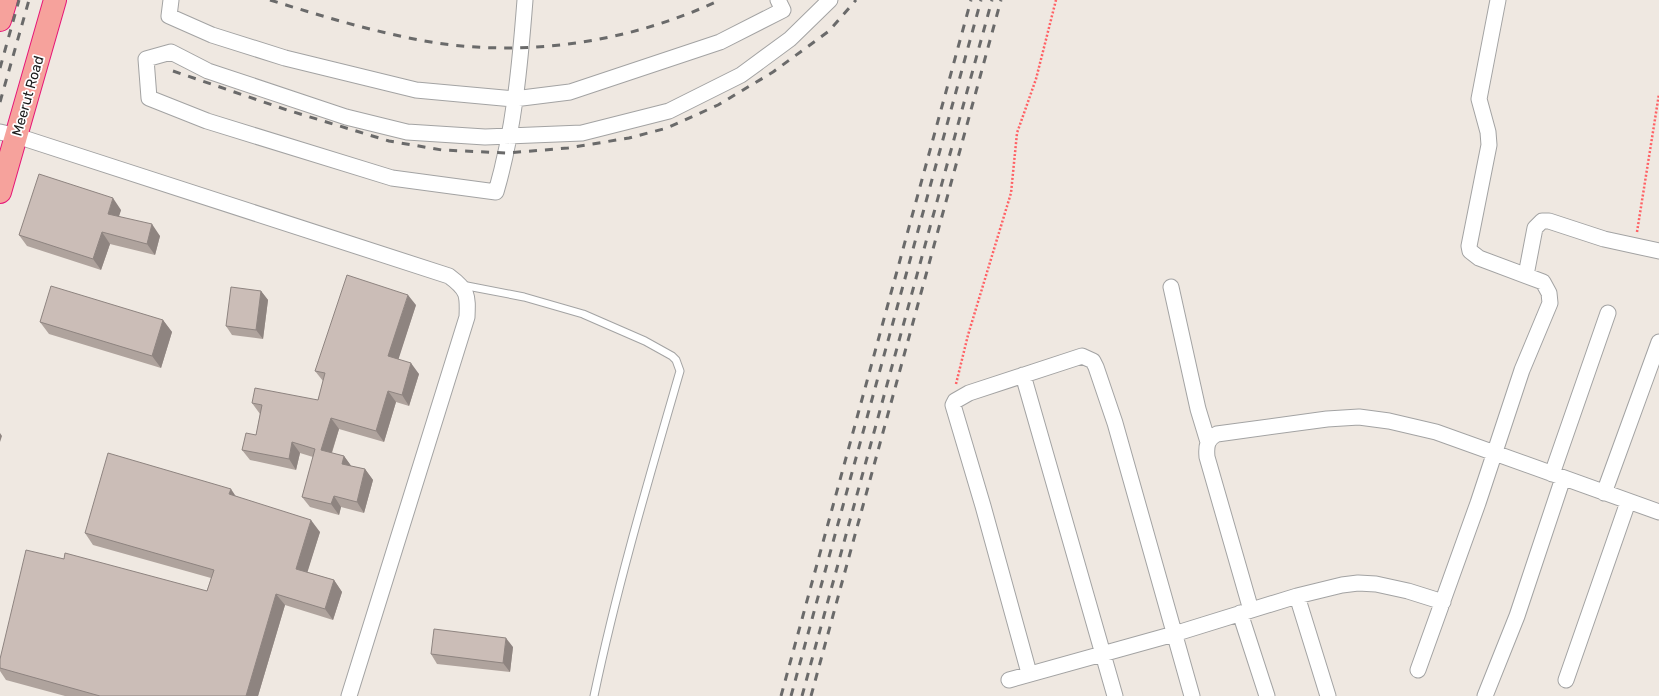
<svg xmlns="http://www.w3.org/2000/svg" width="1659" height="696" viewBox="0 0 1659 696" font-family="Rubik,sans-serif">
<style>
.lines{fill:none;stroke-linecap:round;stroke-linejoin:round}
.service-casing{stroke:#a3a3a3;stroke-width:9}
.minor-casing{stroke:#a3a3a3;stroke-width:17}
.trunk-casing{stroke:#e61577;stroke-width:24}
.path{stroke:#ff6165;stroke-width:2.5;stroke-dasharray:2 2;stroke-linecap:butt}
.service{stroke:#fff;stroke-width:7}
.minor{stroke:#fff;stroke-width:15}
.trunk{stroke:#f6a29c;stroke-width:22}
.rail{stroke:#6a6a6a;stroke-width:3;stroke-dasharray:8 8;stroke-linecap:butt}
.wall{fill:#afa39d}
.shaded-wall{fill:#8e8480}
.building{fill:#cbbdb7;stroke:#8e8480}
.labels{text-anchor:middle;dominant-baseline:central;stroke-width:3.5;stroke-linejoin:round;paint-order:stroke}
.street-label{font-size:14px;fill:#1c1c1c;stroke:#fff}
</style>
<rect width="100%" height="100%" fill="#efe8e1"/>
<g class="lines">
<defs>
<path id="service" d="M 462,285 L 524,297 L 583,314 L 645,341 L 672,356 L 676,360 L 680,371 C 649,478 617,586 594,696"/>
<path id="minor" d="M 171,0 L 169,16 L 212,35 L 285,58 L 416,90 L 514,99 L 570,92 L 720,42 L 783,10 L 778,0
M 525,0 C 520,65 514,130 496,192 L 392,178 L 207,121 L 149,98 L 146,59 L 171,52 L 208,71 L 346,117 L 407,132 L 485,137 L 582,133 L 669,111 L 741,75 L 790,39 L 830,0
M 0,132 L 17,136 L 449,276 C 468,290 468,295 467,317 L 349,696
M 1526,275 L 1535,228 L 1542,221 L 1549,221 L 1604,239 L 1659,251
M 1171,287 L 1198,409 L 1208,442
M 1023,375 L 1115,696
M 1552,474 L 1608,313
M 1604,493 L 1659,342
M 1297,596 L 1328,696
M 1251,610 L 1207,457 C 1206,446 1207,439 1217,434 L 1327,419 L 1359,417 L 1389,421 L 1436,432 L 1659,512
M 1240,613 L 1267,696
M 1418,670 L 1478,503 L 1522,370 L 1550,303 L 1549,293 L 1543,282 L 1479,258 L 1470,251 L 1469,246 L 1489,145 L 1488,132 L 1479,99 L 1498,0
M 1029,673 L 983,506 L 953,405 L 955,401 L 969,393 L 1082,356 L 1093,361 L 1096,367 L 1115,423 L 1192,696
M 1009,680 L 1174,634 L 1297,596 L 1342,585 L 1358,583 L 1376,584 L 1408,591 L 1443,602
M 1566,680 L 1628,502
M 1485,696 L 1517,616 L 1563,478"/>
<path id="trunk" d="M 0,20 L 6,0
M 0,192 L 55,0"/>
</defs>
<use href="#service" class="service-casing"/>
<use href="#minor" class="minor-casing"/>
<use href="#trunk" class="trunk-casing"/>
<path class="path" d="M 1637,232 L 1659,94
M 956,384 L 968,335 L 1011,193 L 1017,133 L 1036,79 L 1056,0"/>
<use href="#service" class="service"/>
<use href="#minor" class="minor"/>
<use href="#trunk" class="trunk"/>
<path class="rail" d="M 270,0 C 325,17 380,34 437,43 C 533,57 633,41 720,0
M 0,68 L 19,0
M 173,71 L 287,110 L 389,141 L 442,150 L 507,153 L 568,148 L 629,138 L 667,128 L 718,105 L 773,72 L 829,31 L 856,0
M 0,102 L 29,0
M 781,696 L 971,0
M 791,696 L 981,0
M 802,696 L 992,0
M 811,696 L 1001,0"/>
</g>
<path class="wall" d="M 121,210 L 119,216 L 160,236 L 155,255 L 110,244 L 101,270 L 27,246 L 19,235 Z
M 261,291 L 268,300 L 263,339 L 232,335 L 226,326 Z
M 416,305 L 398,359 L 419,374 L 409,406 L 396,402 L 384,442 L 339,429 L 332,453 L 344,456 L 351,466 L 365,469 L 373,480 L 364,513 L 341,507 L 339,515 L 310,507 L 302,497 L 313,457 L 300,453 L 296,470 L 250,460 L 242,450 L 256,435 L 260,414 L 252,403 L 318,400 L 323,381 L 315,371 Z
M 163,320 L 172,332 L 161,368 L 49,334 L 40,322 Z
M 236,496 L 320,532 L 307,572 L 334,580 L 342,592 L 333,620 L 285,605 L 258,696 L 65,696 L 6,680 L 0,671 L 0,659 L 64,559 L 207,591 L 211,578 L 93,545 L 85,533 Z
M 513,647 L 510,672 L 437,664 L 431,654 Z"/>
<path class="shaded-wall" d="M 113,198 L 121,210 L 116,225 L 108,214 Z
M 152,224 L 160,236 L 155,255 L 147,244 Z
M 102,232 L 110,244 L 101,270 L 93,259 Z
M 261,291 L 268,300 L 263,339 L 256,330 Z
M 408,295 L 416,305 L 396,367 L 388,356 Z
M 163,320 L 172,332 L 161,368 L 152,356 Z
M 411,363 L 419,374 L 409,406 L 402,395 Z
M 388,391 L 396,402 L 384,442 L 376,431 Z
M 331,418 L 339,429 L 329,461 L 321,450 Z
M 0,433 L 2,436 L 0,442 Z
M 292,442 L 300,453 L 296,470 L 289,459 Z
M 344,456 L 352,467 L 342,464 Z
M 365,469 L 373,480 L 364,513 L 357,502 Z
M 231,489 L 239,501 L 229,494 Z
M 334,496 L 341,507 L 339,515 L 331,504 Z
M 311,520 L 320,532 L 305,580 L 296,569 Z
M 334,580 L 342,592 L 333,620 L 325,609 Z
M 276,594 L 285,605 L 258,696 L 246,696 Z
M 506,638 L 513,647 L 510,672 L 503,663 Z"/>
<path class="building" d="M 39,174 L 113,198 L 108,214 L 152,224 L 147,244 L 102,232 L 93,259 L 19,235 Z
M 347,275 L 408,295 L 388,356 L 411,363 L 402,395 L 388,391 L 376,431 L 331,418 L 321,450 L 344,456 L 342,464 L 365,469 L 357,502 L 334,496 L 331,504 L 302,497 L 315,449 L 292,442 L 289,459 L 242,450 L 246,433 L 256,435 L 262,405 L 252,403 L 255,388 L 318,400 L 325,373 L 315,371 Z
M 51,286 L 163,320 L 152,356 L 40,322 Z
M 231,287 L 261,291 L 256,330 L 226,326 Z
M 108,453 L 231,489 L 229,494 L 311,520 L 296,569 L 334,580 L 325,609 L 276,594 L 246,696 L 100,696 L 0,668 L 0,659 L 26,550 L 64,559 L 65,553 L 207,591 L 214,570 L 85,533 Z
M 434,629 L 506,638 L 503,663 L 431,654 Z"/>
<g class="labels">
<g class="street-label">
<text transform="translate(28 96) rotate(-74)">Meerut Road</text>
</g>
</g>
</svg>
